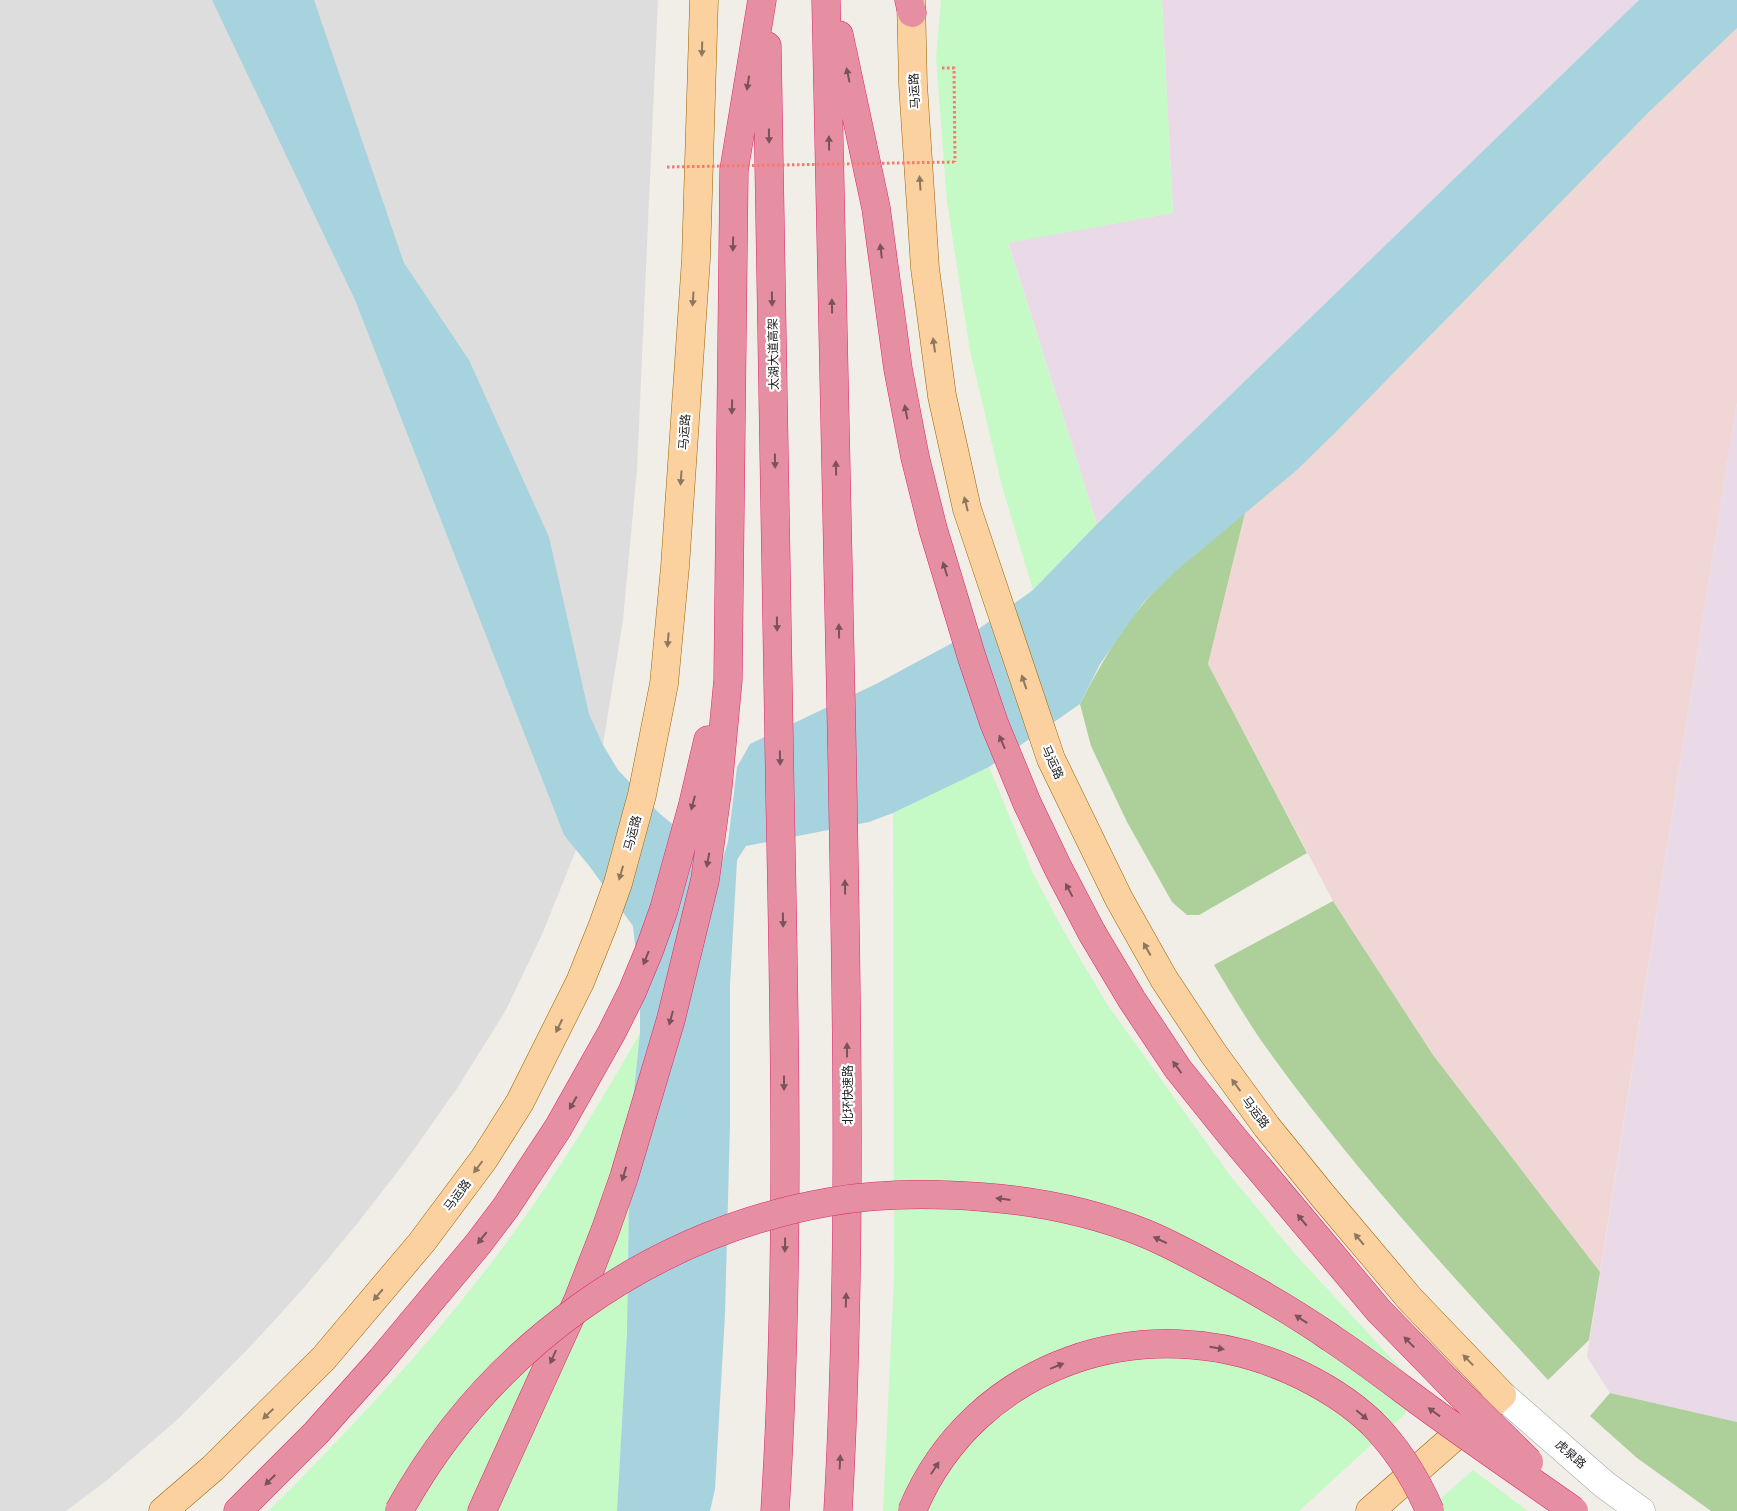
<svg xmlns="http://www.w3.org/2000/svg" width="1737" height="1511" viewBox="0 0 1737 1511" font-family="'Noto Sans','Noto Sans SC',sans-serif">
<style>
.residential{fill:#dedddd}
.commercial{fill:#f1d6d6}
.industrial{fill:#ead9e7}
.forest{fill:#add09b}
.park{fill:#c5fac7}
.water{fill:#a7d3de}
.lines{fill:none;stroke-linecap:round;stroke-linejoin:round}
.minor-casing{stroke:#a7a7a7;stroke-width:29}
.major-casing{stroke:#9c6300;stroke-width:29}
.highway-casing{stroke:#dc276b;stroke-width:29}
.path{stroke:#fa786e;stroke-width:3;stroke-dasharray:2.5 2.5;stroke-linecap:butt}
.minor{stroke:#fff;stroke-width:28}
.major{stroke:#fcd1a0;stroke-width:28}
.highway{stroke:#e78fa2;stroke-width:28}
.highway-bridge-casing{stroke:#dc276b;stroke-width:29;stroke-linecap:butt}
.path-bridge{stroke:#fa786e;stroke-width:3;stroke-dasharray:2.5 2.5;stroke-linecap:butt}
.highway-bridge{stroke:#e78fa2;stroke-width:28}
.oneway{fill:#8e7860}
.oneway2{fill:#7a525a}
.labels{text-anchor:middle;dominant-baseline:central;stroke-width:4.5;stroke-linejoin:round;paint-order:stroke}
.street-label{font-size:12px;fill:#202020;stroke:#fff}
</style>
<rect width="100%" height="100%" fill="#f1ede7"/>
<path class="residential" d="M 0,0 L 658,0 L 637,469 L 623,620 L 603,745 L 576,850 L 543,932 L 506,1010 L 458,1087 L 405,1162 L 356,1225 L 302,1290 L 248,1349 L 178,1419 L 106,1481 L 66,1511 L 0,1511 Z"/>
<path class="commercial" d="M 1737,28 L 1737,402 L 1600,1272 L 1433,1055 L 1333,901 L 1208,664 L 1245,513 L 1297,470 L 1335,433 L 1649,112 Z"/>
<path class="industrial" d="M 1162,0 L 1639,0 L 1097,524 L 1008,242 L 1173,213 Z
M 1737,402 L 1737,1422 L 1610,1393 L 1587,1357 Z"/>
<path class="forest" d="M 1245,513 L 1208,664 L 1307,853 L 1199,915 L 1187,915 L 1172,902 L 1127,822 L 1091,746 L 1080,704 C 1098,669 1117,635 1143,604 C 1172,569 1210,542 1245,513 Z
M 1333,901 L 1433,1055 L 1600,1272 L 1589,1340 L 1548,1380 C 1447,1271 1346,1160 1260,1039 C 1244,1015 1229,990 1214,965 Z
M 1610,1393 L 1737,1422 L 1737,1511 L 1711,1511 L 1637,1458 L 1590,1416 Z"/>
<path class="park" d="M 941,0 L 1162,0 L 1173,213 L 1008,243 L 1097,524 L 1033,590 L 1002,486 L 970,351 L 947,202 L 936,58 Z
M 989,767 L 1033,873 L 1063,930 L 1107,1004 L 1229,1174 L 1295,1254 L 1417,1386 L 1405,1414 L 1299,1511 L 883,1511 L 894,1279 L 893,813 Z
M 640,1033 L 630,1129 L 627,1333 L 617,1511 L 268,1511 C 357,1423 444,1330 517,1228 C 562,1166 602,1100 640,1033 Z
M 1473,1470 L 1528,1511 L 1427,1511 Z"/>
<path class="water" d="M 212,0 L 314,0 L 404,263 L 469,360 L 549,537 L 589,714 L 603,745 L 618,770 L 659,813 L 721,864 L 728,842 L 737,767 L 750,744 L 876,684 L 980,628 L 1033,590 L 1097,524 L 1639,0 L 1737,0 L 1737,28 L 1649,112 L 1335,433 L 1297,470 L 1177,570 L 1143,603 L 1100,664 L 1080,704 L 989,767 L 893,813 L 869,822 L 746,846 L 737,860 L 730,985 L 730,1123 L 725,1314 L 715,1489 L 710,1511 L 617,1511 L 627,1333 L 630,1129 L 640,1033 L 640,991 L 633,926 L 590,867 L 564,835 L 355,300 Z"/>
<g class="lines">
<defs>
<path id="minor" d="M 1502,1395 L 1605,1485 L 1641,1511"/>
<path id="major" d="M 911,0 L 913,84 L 925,268 L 942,396 L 967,509 L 1051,759 L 1119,899 L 1164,979 L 1213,1053 L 1267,1127 L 1323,1196 L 1410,1299 L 1502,1395 L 1370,1511
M 163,1511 L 213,1468 L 324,1358 L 422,1242 L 484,1159 L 520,1102 L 580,982 L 603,925 L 618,883 L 642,795 L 664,684 L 675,567 L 696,259 L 704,0"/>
<path id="highway" d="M 826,0 C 831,251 837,501 842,752 C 847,1005 852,1258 838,1511
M 909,0 L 912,13
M 839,35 L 876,208 L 898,369 L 915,457 L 933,529 L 972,658 L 994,723 L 1027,803 L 1058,868 L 1092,933
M 767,46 C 772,297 776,547 780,797 C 785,1035 790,1273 775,1511
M 238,1511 L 316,1433 L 381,1360 L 478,1244 L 506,1207 L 558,1128 L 612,1032 L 632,992 L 649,951 L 664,909 L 693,804 L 708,740
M 482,1511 L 578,1300 L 605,1231 L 624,1177 L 671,1019 L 705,880 L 718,786 L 728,680 L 734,170 L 762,0"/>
</defs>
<use href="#minor" class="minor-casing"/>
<use href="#major" class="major-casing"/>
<use href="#highway" class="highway-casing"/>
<path class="path" d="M 942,68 L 954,68 L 955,162"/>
<use href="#minor" class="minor"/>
<use href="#major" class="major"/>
<use href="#highway" class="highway"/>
<defs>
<path id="highway-bridge" d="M 1092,933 L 1132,1000 L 1178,1069 L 1231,1135 L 1379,1311 L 1453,1387 L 1529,1462
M 399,1511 C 488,1349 648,1234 829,1202 C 880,1193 931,1193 982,1197 C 1037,1201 1092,1212 1144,1233 C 1169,1243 1194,1257 1218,1270 C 1257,1291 1295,1313 1331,1338 C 1366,1361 1399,1387 1432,1411 C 1479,1445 1527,1478 1574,1511
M 912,1511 C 974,1362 1146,1306 1290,1370 C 1319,1383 1349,1401 1372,1423 C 1397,1448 1416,1479 1430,1511"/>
</defs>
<use href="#highway-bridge" class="highway-bridge-casing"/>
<path class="path-bridge" d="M 667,167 L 955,162"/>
<use href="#highway-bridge" class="highway-bridge"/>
</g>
<defs><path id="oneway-solid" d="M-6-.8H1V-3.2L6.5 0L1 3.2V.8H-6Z" transform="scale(1.25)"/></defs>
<g class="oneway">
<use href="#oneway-solid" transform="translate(702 49) rotate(92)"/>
<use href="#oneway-solid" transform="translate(920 183) rotate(-94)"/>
<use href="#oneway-solid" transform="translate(693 299) rotate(94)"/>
<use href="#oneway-solid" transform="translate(934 345) rotate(-98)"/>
<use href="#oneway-solid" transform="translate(681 478) rotate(94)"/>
<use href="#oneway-solid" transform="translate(966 504) rotate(-104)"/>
<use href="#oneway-solid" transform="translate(668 640) rotate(95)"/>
<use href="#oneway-solid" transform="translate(1024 682) rotate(-109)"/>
<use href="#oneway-solid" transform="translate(621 873) rotate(106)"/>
<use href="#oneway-solid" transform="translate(1147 949) rotate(-119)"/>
<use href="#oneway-solid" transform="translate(559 1026) rotate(116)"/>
<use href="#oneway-solid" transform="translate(1236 1085) rotate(-126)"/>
<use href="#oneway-solid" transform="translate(478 1167) rotate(127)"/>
<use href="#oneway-solid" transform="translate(1359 1239) rotate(-130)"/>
<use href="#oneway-solid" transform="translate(378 1295) rotate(130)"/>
<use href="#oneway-solid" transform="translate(1468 1360) rotate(-134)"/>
<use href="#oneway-solid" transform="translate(268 1414) rotate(136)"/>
</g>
<g class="oneway2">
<use href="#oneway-solid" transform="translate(848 75) rotate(-102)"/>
<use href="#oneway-solid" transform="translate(748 83) rotate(99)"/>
<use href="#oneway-solid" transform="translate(769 136) rotate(89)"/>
<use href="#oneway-solid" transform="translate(829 143) rotate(-91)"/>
<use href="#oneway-solid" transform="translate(733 244) rotate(91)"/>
<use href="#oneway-solid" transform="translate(881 251) rotate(-97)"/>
<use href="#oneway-solid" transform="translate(772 299) rotate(89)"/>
<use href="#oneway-solid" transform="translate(832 306) rotate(-91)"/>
<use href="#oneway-solid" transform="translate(732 407) rotate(91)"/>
<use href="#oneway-solid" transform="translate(906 412) rotate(-101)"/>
<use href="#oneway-solid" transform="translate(775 461) rotate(89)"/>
<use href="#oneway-solid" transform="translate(836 468) rotate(-91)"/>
<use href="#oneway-solid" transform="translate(945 569) rotate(-107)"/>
<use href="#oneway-solid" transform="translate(777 624) rotate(89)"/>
<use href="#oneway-solid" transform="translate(839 631) rotate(-91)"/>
<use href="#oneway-solid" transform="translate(1002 742) rotate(-113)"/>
<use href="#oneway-solid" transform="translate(780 758) rotate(89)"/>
<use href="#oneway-solid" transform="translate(693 803) rotate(105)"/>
<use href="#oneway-solid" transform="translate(708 860) rotate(100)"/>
<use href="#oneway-solid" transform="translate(845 887) rotate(-91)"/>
<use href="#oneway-solid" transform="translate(1069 890) rotate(-118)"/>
<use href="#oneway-solid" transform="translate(783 920) rotate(89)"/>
<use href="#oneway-solid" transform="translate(646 958) rotate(112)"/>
<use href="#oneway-solid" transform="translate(671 1018) rotate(105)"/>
<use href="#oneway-solid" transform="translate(847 1050) rotate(-90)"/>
<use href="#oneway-solid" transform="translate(1177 1067) rotate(-126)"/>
<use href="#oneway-solid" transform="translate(784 1083) rotate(90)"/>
<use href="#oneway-solid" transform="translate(573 1103) rotate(120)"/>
<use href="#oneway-solid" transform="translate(624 1174) rotate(107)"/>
<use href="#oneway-solid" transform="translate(1003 1199) rotate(-173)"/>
<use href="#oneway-solid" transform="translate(1302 1220) rotate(-130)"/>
<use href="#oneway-solid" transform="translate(482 1238) rotate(128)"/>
<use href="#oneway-solid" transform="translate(1160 1240) rotate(-155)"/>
<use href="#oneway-solid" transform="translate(785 1245) rotate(91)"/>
<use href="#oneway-solid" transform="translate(846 1300) rotate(-88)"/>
<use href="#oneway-solid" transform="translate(1301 1319) rotate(-147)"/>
<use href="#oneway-solid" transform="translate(1409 1342) rotate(-134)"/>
<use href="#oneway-solid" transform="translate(1217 1348) rotate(10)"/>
<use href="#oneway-solid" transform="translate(553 1357) rotate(114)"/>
<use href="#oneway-solid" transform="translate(1057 1366) rotate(-22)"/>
<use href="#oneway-solid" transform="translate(1434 1412) rotate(-144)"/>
<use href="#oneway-solid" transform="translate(1362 1415) rotate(40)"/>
<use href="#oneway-solid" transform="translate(840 1462) rotate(-87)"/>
<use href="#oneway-solid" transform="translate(935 1468) rotate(-57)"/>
<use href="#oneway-solid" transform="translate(270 1480) rotate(135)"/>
</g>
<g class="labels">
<g class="street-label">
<text transform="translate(914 91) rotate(-93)">马运路</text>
<text transform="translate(773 354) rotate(-91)">太湖大道高架</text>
<text transform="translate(684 432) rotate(-86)">马运路</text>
<text transform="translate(1053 762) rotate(66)">马运路</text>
<text transform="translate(632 833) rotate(-75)">马运路</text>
<text transform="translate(847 1095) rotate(-90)">北环快速路</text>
<text transform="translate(1256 1112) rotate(53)">马运路</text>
<text transform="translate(457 1195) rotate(-53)">马运路</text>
<text transform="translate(1571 1454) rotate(41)">虎泉路</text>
</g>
</g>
</svg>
